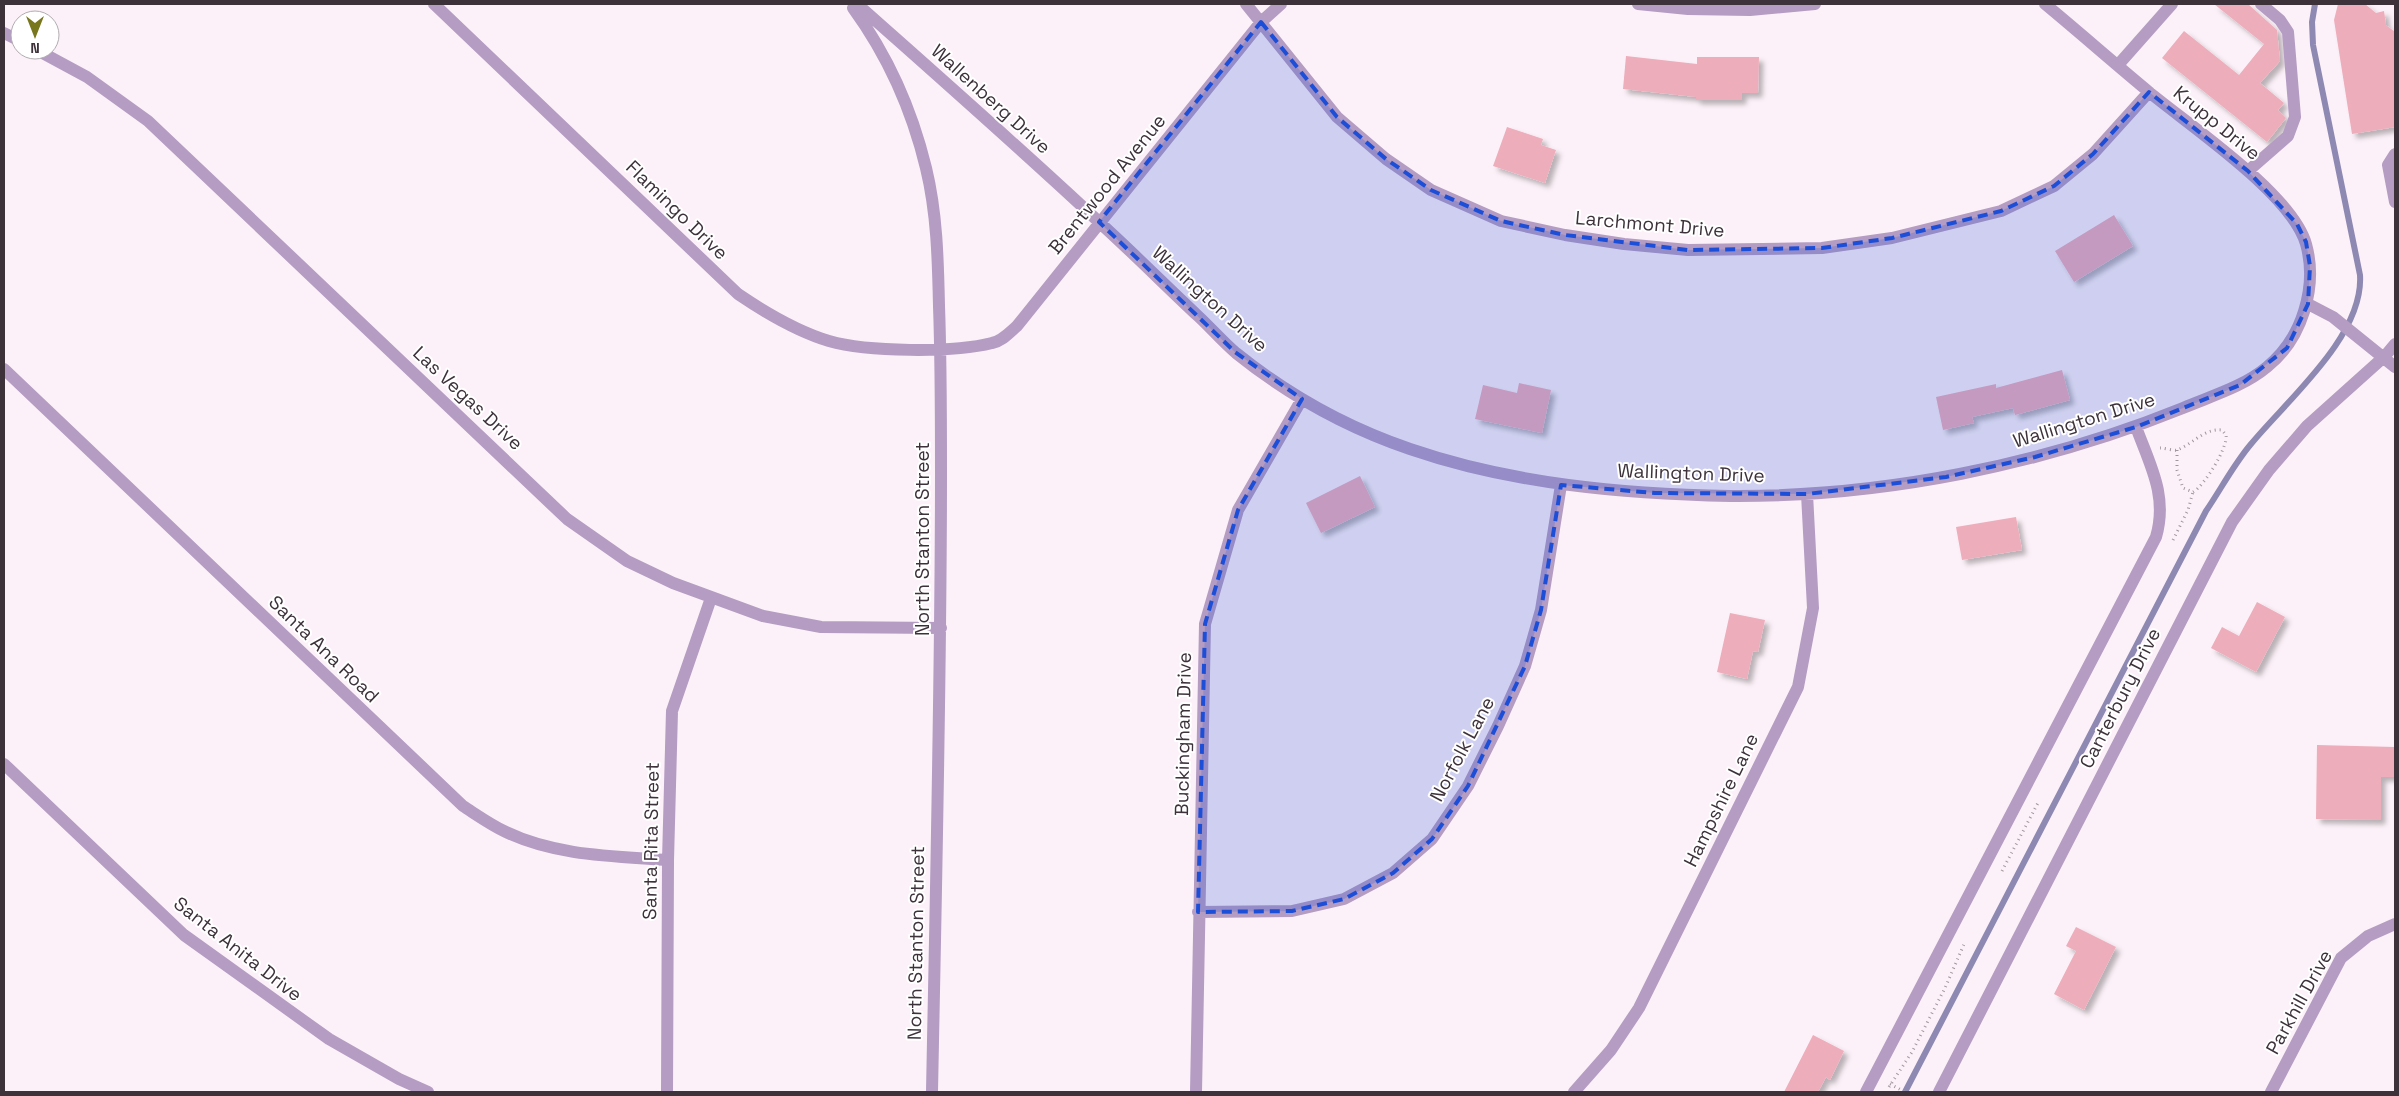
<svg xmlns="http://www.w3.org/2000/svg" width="2399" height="1096" viewBox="0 0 2399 1096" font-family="'Space Grotesk',sans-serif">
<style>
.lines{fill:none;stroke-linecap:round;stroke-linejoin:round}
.stream{stroke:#8e89b2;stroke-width:6}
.building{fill:#eeadbb;filter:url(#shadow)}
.path{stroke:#a1969e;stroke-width:3;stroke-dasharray:1 4;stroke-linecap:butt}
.minor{stroke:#b49cc3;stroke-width:12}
.marked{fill:#1d4ed8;fill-opacity:0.2;stroke:#1d4ed8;stroke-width:4;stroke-dasharray:10 6;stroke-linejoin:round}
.labels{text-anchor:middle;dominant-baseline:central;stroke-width:4;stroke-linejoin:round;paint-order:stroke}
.street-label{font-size:19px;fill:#3d323a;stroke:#fff}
</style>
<defs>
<filter id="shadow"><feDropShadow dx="4.5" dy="4.5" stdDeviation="2.5" flood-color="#0004"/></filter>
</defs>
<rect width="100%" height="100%" fill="#fcf1f8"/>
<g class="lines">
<path class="stream" d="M 1905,1092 L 2206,511 C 2221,489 2234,464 2251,444 C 2287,400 2364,336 2360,275 L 2313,45 L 2312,22 L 2315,4"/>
</g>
<path class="building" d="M 2214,4 L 2248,4 L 2277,30 L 2280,61 L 2260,83 L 2284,103 L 2278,110 L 2286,118 L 2267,142 L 2162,58 L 2184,31 L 2239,75 L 2264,44 Z
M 2338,4 L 2365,4 L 2376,13 L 2384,11 L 2386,25 L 2395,32 L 2395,127 L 2352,134 L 2334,20 Z
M 1626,56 L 1697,64 L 1697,57 L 1759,57 L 1758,93 L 1742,93 L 1742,100 L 1696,100 L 1696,97 L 1623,89 Z
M 1507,127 L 1543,139 L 1541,145 L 1556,150 L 1545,183 L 1493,166 Z
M 2114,215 L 2133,246 L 2074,282 L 2055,251 Z
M 2062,370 L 2070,400 L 2015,415 L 2013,408 L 1972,417 L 1974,423 L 1943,430 L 1936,397 L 1996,384 L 1996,388 Z
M 1519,383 L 1551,390 L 1542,433 L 1475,419 L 1483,385 L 1517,393 Z
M 1360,476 L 1375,507 L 1321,533 L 1306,503 Z
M 2016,517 L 2022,550 L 1962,560 L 1956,527 Z
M 2257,602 L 2285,617 L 2256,672 L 2211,648 L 2222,627 L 2239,636 Z
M 1730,613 L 1765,620 L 1758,652 L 1753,651 L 1747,679 L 1717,672 Z
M 2317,745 L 2395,747 L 2395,777 L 2381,777 L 2381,820 L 2316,819 Z
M 2076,927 L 2116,947 L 2084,1010 L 2054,994 L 2076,951 L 2066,946 Z
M 1813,1035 L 1844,1051 L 1830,1080 L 1826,1077 L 1818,1092 L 1784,1092 Z"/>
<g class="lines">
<path class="path" d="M 2160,448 C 2165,448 2173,451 2177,450 C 2193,444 2204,428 2222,430 L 2226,435 C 2228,448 2204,486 2193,492 L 2183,488 L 2177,470 L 2177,450
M 2173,540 L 2188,510 L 2193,492
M 2002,871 L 2039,801
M 1890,1084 L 1905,1092
M 1889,1087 L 1912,1052 L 1945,988 L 1965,942"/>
<path class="minor" d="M 434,4 L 738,294 C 766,313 796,331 829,341 C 867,352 953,353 992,343 C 1002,341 1009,333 1017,326 L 1261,22 L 1281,4
M 857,4 C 938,76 1020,148 1099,222 C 1133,253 1165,285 1198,316 C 1211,328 1223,342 1236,353 C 1287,394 1348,428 1410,449 C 1512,484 1623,494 1731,496 C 1883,497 2042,465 2183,408 C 2211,396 2243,387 2267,367 C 2302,339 2318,287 2306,244 C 2292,194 2190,126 2149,92 C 2114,63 2080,33 2045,4
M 1246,4 L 1337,117 L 1386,159 L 1431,190 L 1501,221 L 1565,235 L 1624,244 L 1688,250 L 1822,248 L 1892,238 L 2001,211 L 2054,186 L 2093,154 L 2149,92
M 1638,4 L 1688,9 L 1750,10 L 1815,4
M 853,8 C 888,56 912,110 926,168 C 937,213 938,260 939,306 C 941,361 941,416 941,472 C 941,679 936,885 932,1092
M 4,33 L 20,41
M 37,50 L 87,77 L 148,121 L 567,519 L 627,561 L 673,583 L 763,616 L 821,627 L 941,628
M 2118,65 L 2172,4
M 2395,154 L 2388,165 L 2395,202
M 2248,171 L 2288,136 L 2295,117 L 2288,32 L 2280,20 L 2261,4
M 2308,304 L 2333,317 L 2395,367
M 4,369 L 463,806 C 477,815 491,825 506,832 C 556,856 613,856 668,860
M 4,764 L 184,935 L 329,1039 L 399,1079 L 428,1092
M 1198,912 L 1292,911 L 1344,899 L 1393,873 L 1432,839 L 1468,786 L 1498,726 L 1525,666 L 1541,610 L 1561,485
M 667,1092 L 668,860 L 672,711 L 711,598
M 1196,1092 L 1205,624 L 1238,510 L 1302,399
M 1574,1092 L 1611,1050 L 1639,1008 L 1798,687 L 1813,608 L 1807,494
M 1866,1092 L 2156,537 C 2168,496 2150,465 2136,427
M 1939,1092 L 2232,522 L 2269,470 L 2307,426 L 2385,356 L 2395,344
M 2271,1092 L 2341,958 L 2368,936 L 2395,924"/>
</g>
<path class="marked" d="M 1261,22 L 1337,117 L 1386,159 L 1431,190 L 1501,221 L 1565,235 L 1688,250 L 1822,248 L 1892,238 L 2001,211 L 2054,186 L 2093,154 L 2149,92 L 2248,171 L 2297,224 L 2306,242 L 2310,266 L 2308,304 L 2287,348 L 2240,385 L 2136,427 L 2035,457 L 1946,477 L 1807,494 L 1655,493 L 1561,485 L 1541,610 L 1525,666 L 1468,786 L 1432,839 L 1393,873 L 1344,899 L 1292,911 L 1198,912 L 1205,624 L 1238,510 L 1302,399 L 1235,352 L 1099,222 Z"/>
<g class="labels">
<g class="street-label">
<text transform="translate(991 99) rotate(42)">Wallenberg Drive</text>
<text transform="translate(2217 123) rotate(39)">Krupp Drive</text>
<text transform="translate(1107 184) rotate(-51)">Brentwood Avenue</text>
<text transform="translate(677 210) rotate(44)">Flamingo Drive</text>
<text transform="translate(1650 224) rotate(5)">Larchmont Drive</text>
<text transform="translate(1210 299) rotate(42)">Wallington Drive</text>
<text transform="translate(468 398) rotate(43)">Las Vegas Drive</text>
<text transform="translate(2084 420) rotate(-17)">Wallington Drive</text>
<text transform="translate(1691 473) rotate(2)">Wallington Drive</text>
<text transform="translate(922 539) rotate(-90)">North Stanton Street</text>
<text transform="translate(324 649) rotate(44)">Santa Ana Road</text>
<text transform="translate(2120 698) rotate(-63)">Canterbury Drive</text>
<text transform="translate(1183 734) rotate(-89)">Buckingham Drive</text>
<text transform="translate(1462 749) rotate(-62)">Norfolk Lane</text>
<text transform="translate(1721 800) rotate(-64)">Hampshire Lane</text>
<text transform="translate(651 841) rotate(-89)">Santa Rita Street</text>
<text transform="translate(916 943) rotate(-89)">North Stanton Street</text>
<text transform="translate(238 949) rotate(38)">Santa Anita Drive</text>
<text transform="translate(2299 1002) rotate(-61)">Parkhill Drive</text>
</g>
</g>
<rect width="2399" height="1096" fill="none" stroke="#3d323a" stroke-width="10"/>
<g transform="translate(35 35) rotate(180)"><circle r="24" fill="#ffffff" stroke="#b1adb0"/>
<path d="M0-4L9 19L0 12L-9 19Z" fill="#78771d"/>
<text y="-8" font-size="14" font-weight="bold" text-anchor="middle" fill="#3d323a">N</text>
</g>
</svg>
